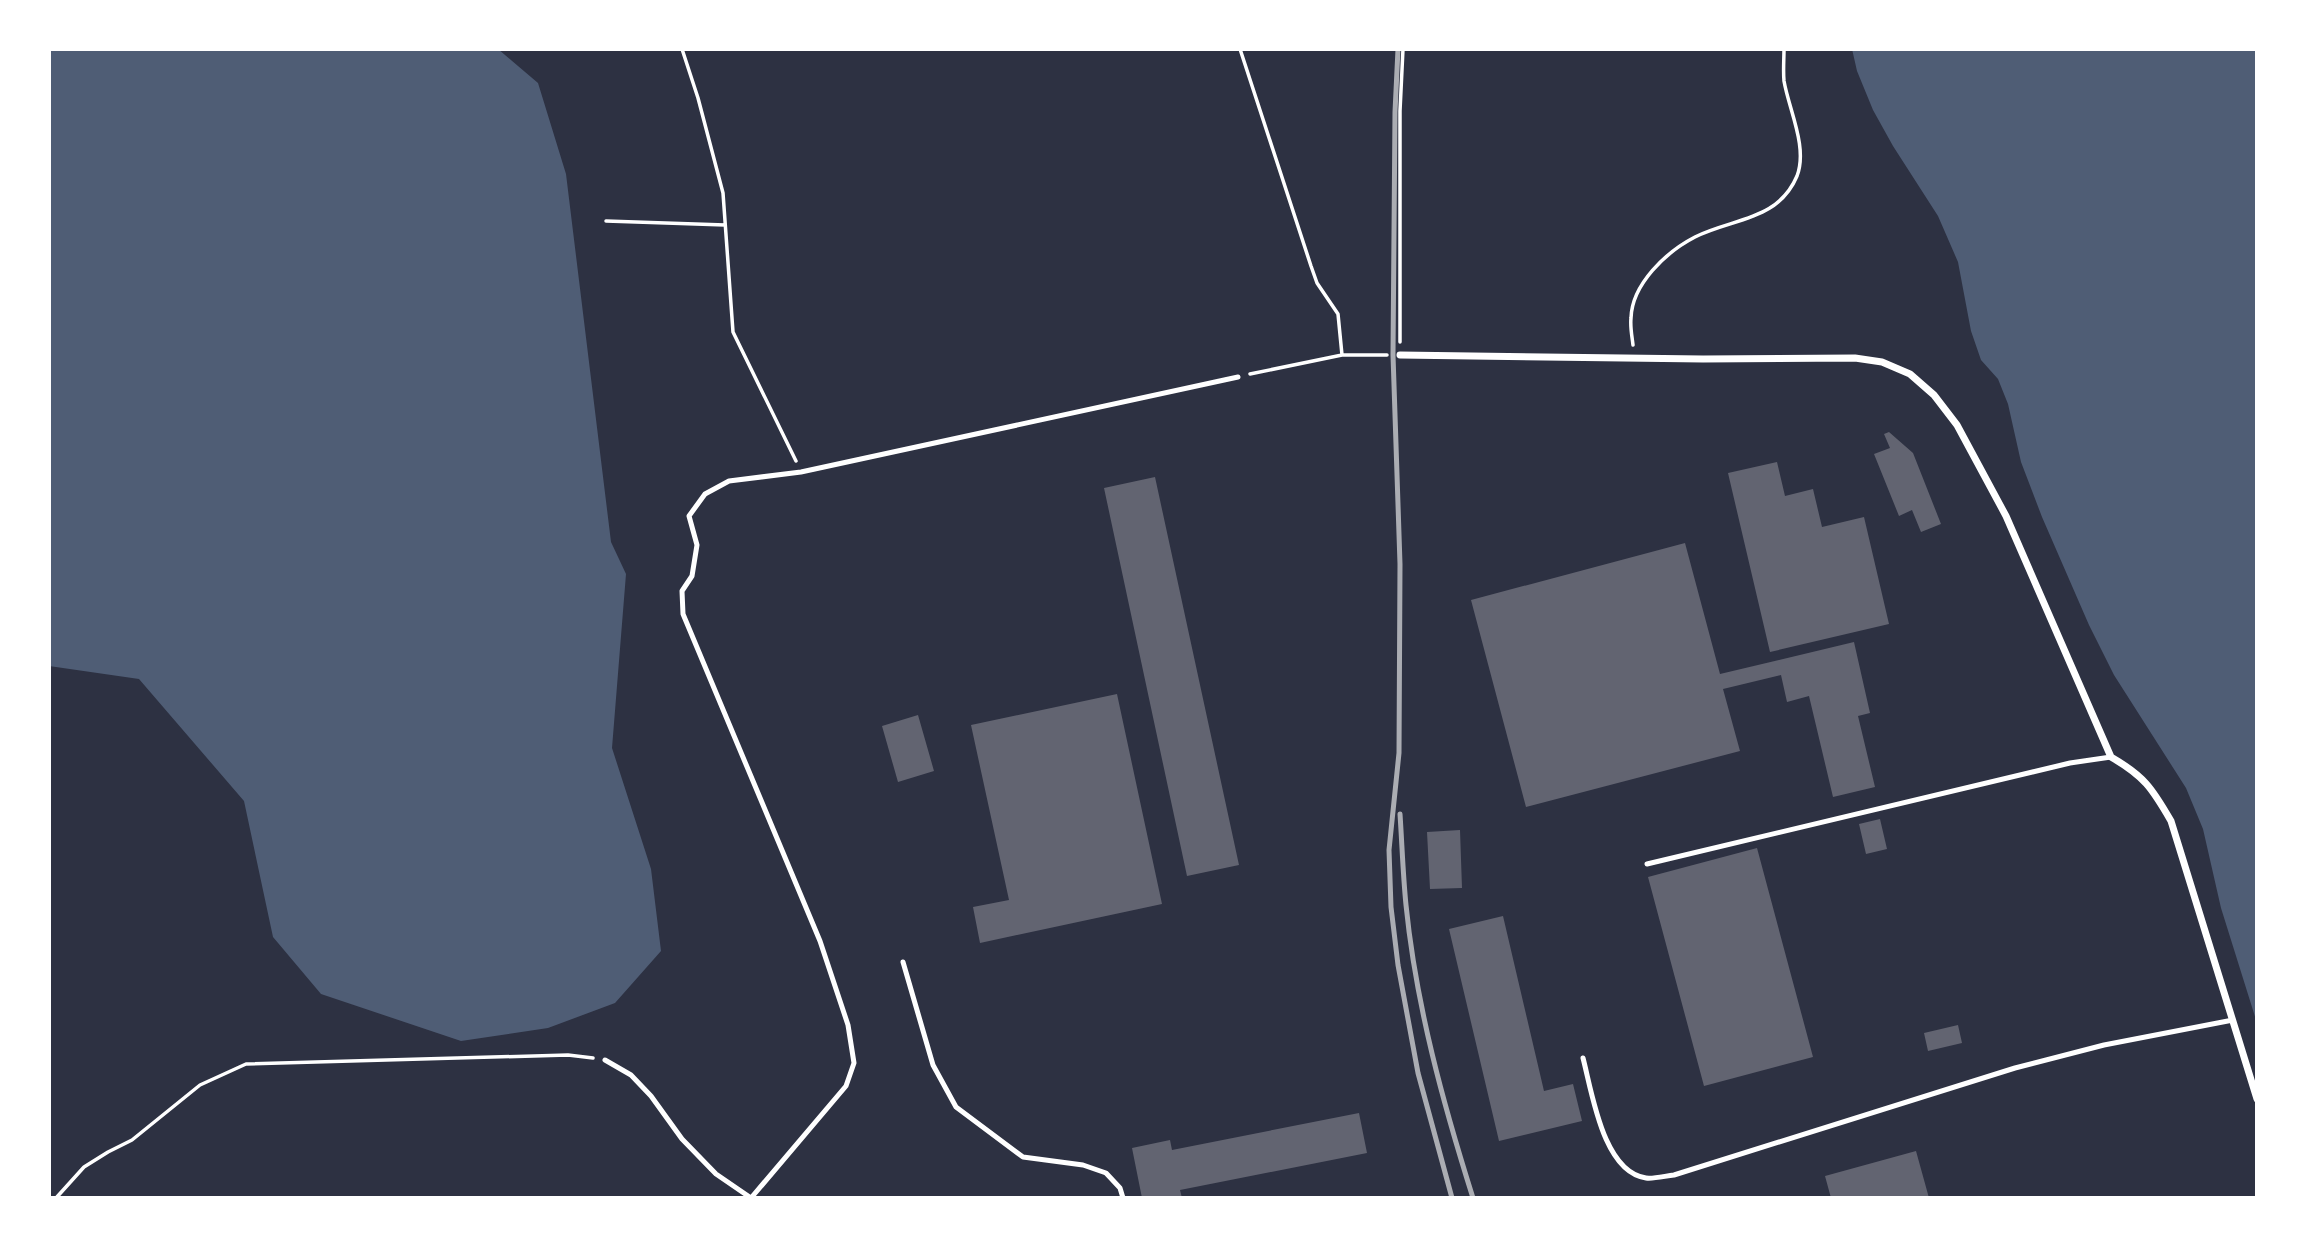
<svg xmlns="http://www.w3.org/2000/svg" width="2306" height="1247" viewBox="0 0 2306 1247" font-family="Ubuntu,sans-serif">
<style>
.water{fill:#4f5d75}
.building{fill:#626471}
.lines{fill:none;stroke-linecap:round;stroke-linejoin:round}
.path{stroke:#fff;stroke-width:3.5}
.service{stroke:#fff;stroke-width:5}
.minor{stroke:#fff;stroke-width:7}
.rail{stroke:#abadb3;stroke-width:5}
</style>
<rect width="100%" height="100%" fill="#2d3142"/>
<path class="water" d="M 49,49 L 498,49 L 538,83 L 566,174 L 611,542 L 626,574 L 612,748 L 651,869 L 661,951 L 615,1003 L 548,1028 L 461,1041 L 321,994 L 273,937 L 244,801 L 139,679 L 49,666 Z
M 1852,49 L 2257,49 L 2255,86 L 2257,94 L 2257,1023 L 2221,908 L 2203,829 L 2186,788 L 2114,675 L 2089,625 L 2042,517 L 2021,462 L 2008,404 L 1998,379 L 1981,360 L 1971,331 L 1958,262 L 1938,216 L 1893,146 L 1873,110 L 1857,71 Z"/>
<path class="building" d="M 1889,432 L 1913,453 L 1941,524 L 1921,532 L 1912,510 L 1899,516 L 1874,454 L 1890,448 L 1884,434 Z
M 1777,462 L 1785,496 L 1813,489 L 1822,527 L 1864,517 L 1889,624 L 1770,652 L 1728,473 Z
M 1155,477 L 1239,865 L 1187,876 L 1104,488 Z
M 1685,543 L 1720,674 L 1854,642 L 1870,713 L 1858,716 L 1875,787 L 1833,797 L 1809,696 L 1787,702 L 1781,675 L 1723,689 L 1740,751 L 1526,807 L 1471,600 Z
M 1117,694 L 1162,904 L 980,943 L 973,907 L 1009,900 L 971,725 Z
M 918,715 L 934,771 L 898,782 L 882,726 Z
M 1880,819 L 1887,849 L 1866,854 L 1859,824 Z
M 1460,830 L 1462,888 L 1430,889 L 1427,832 Z
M 1757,848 L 1813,1057 L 1704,1086 L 1648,877 Z
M 1503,916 L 1544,1091 L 1573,1084 L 1582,1121 L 1499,1141 L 1449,929 Z
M 1958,1025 L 1962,1043 L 1928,1051 L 1924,1033 Z
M 1359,1113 L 1367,1153 L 1180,1190 L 1182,1198 L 1142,1198 L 1132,1148 L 1170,1140 L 1172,1150 Z
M 1916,1151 L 1929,1198 L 1831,1198 L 1825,1176 Z"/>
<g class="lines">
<path class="path" d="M 682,49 L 698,98 L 723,193 L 733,332 L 796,461
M 1240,49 L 1311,266 L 1317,283 L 1338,314 L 1342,355
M 606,221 L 725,225
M 1400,342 L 1400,111 L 1403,49
M 1633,345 C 1632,336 1630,327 1631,318 C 1632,284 1666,252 1695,237 C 1733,218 1778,221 1797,176 C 1808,147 1789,110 1784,81 C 1783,71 1784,59 1784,49
M 1250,374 L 1342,355 L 1387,355
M 56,1198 L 84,1167 L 108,1152 L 132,1140 L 200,1085 L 246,1064 L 568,1055 L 593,1058"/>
<path class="service" d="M 1647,864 L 2070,763 L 2111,757
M 903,962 L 933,1065 L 956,1107 L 1023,1157 L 1083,1165 L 1106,1173 L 1120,1188 L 1123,1198
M 1583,1058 C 1592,1092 1603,1172 1646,1178 C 1654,1179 1665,1176 1674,1175 L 2015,1068 L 2104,1045 L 2233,1020
M 605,1060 L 631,1075 L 651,1096 L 682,1139 L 716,1174 L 751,1198
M 751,1198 L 846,1086 L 854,1063 L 848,1025 L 820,941 L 683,614 L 682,591 L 692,576 L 697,545 L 689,516 L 705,494 L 729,481 L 801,472 L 1238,377"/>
<path class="minor" d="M 1400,355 L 1703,359 L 1855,358 L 1882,362 L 1910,374 L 1934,395 L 1957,425 L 2006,516 L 2111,757 C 2144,776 2152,788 2171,821 L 2257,1099"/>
<path class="rail" d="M 1398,49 L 1395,112 L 1393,355 L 1400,564 L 1399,753 L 1389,850 L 1391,907 L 1398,965 L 1418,1073 L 1452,1198
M 1400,814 C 1402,844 1403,875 1406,905 C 1416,1005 1443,1103 1473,1198"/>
</g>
<rect width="2306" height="1247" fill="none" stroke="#ffffff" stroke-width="102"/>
</svg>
